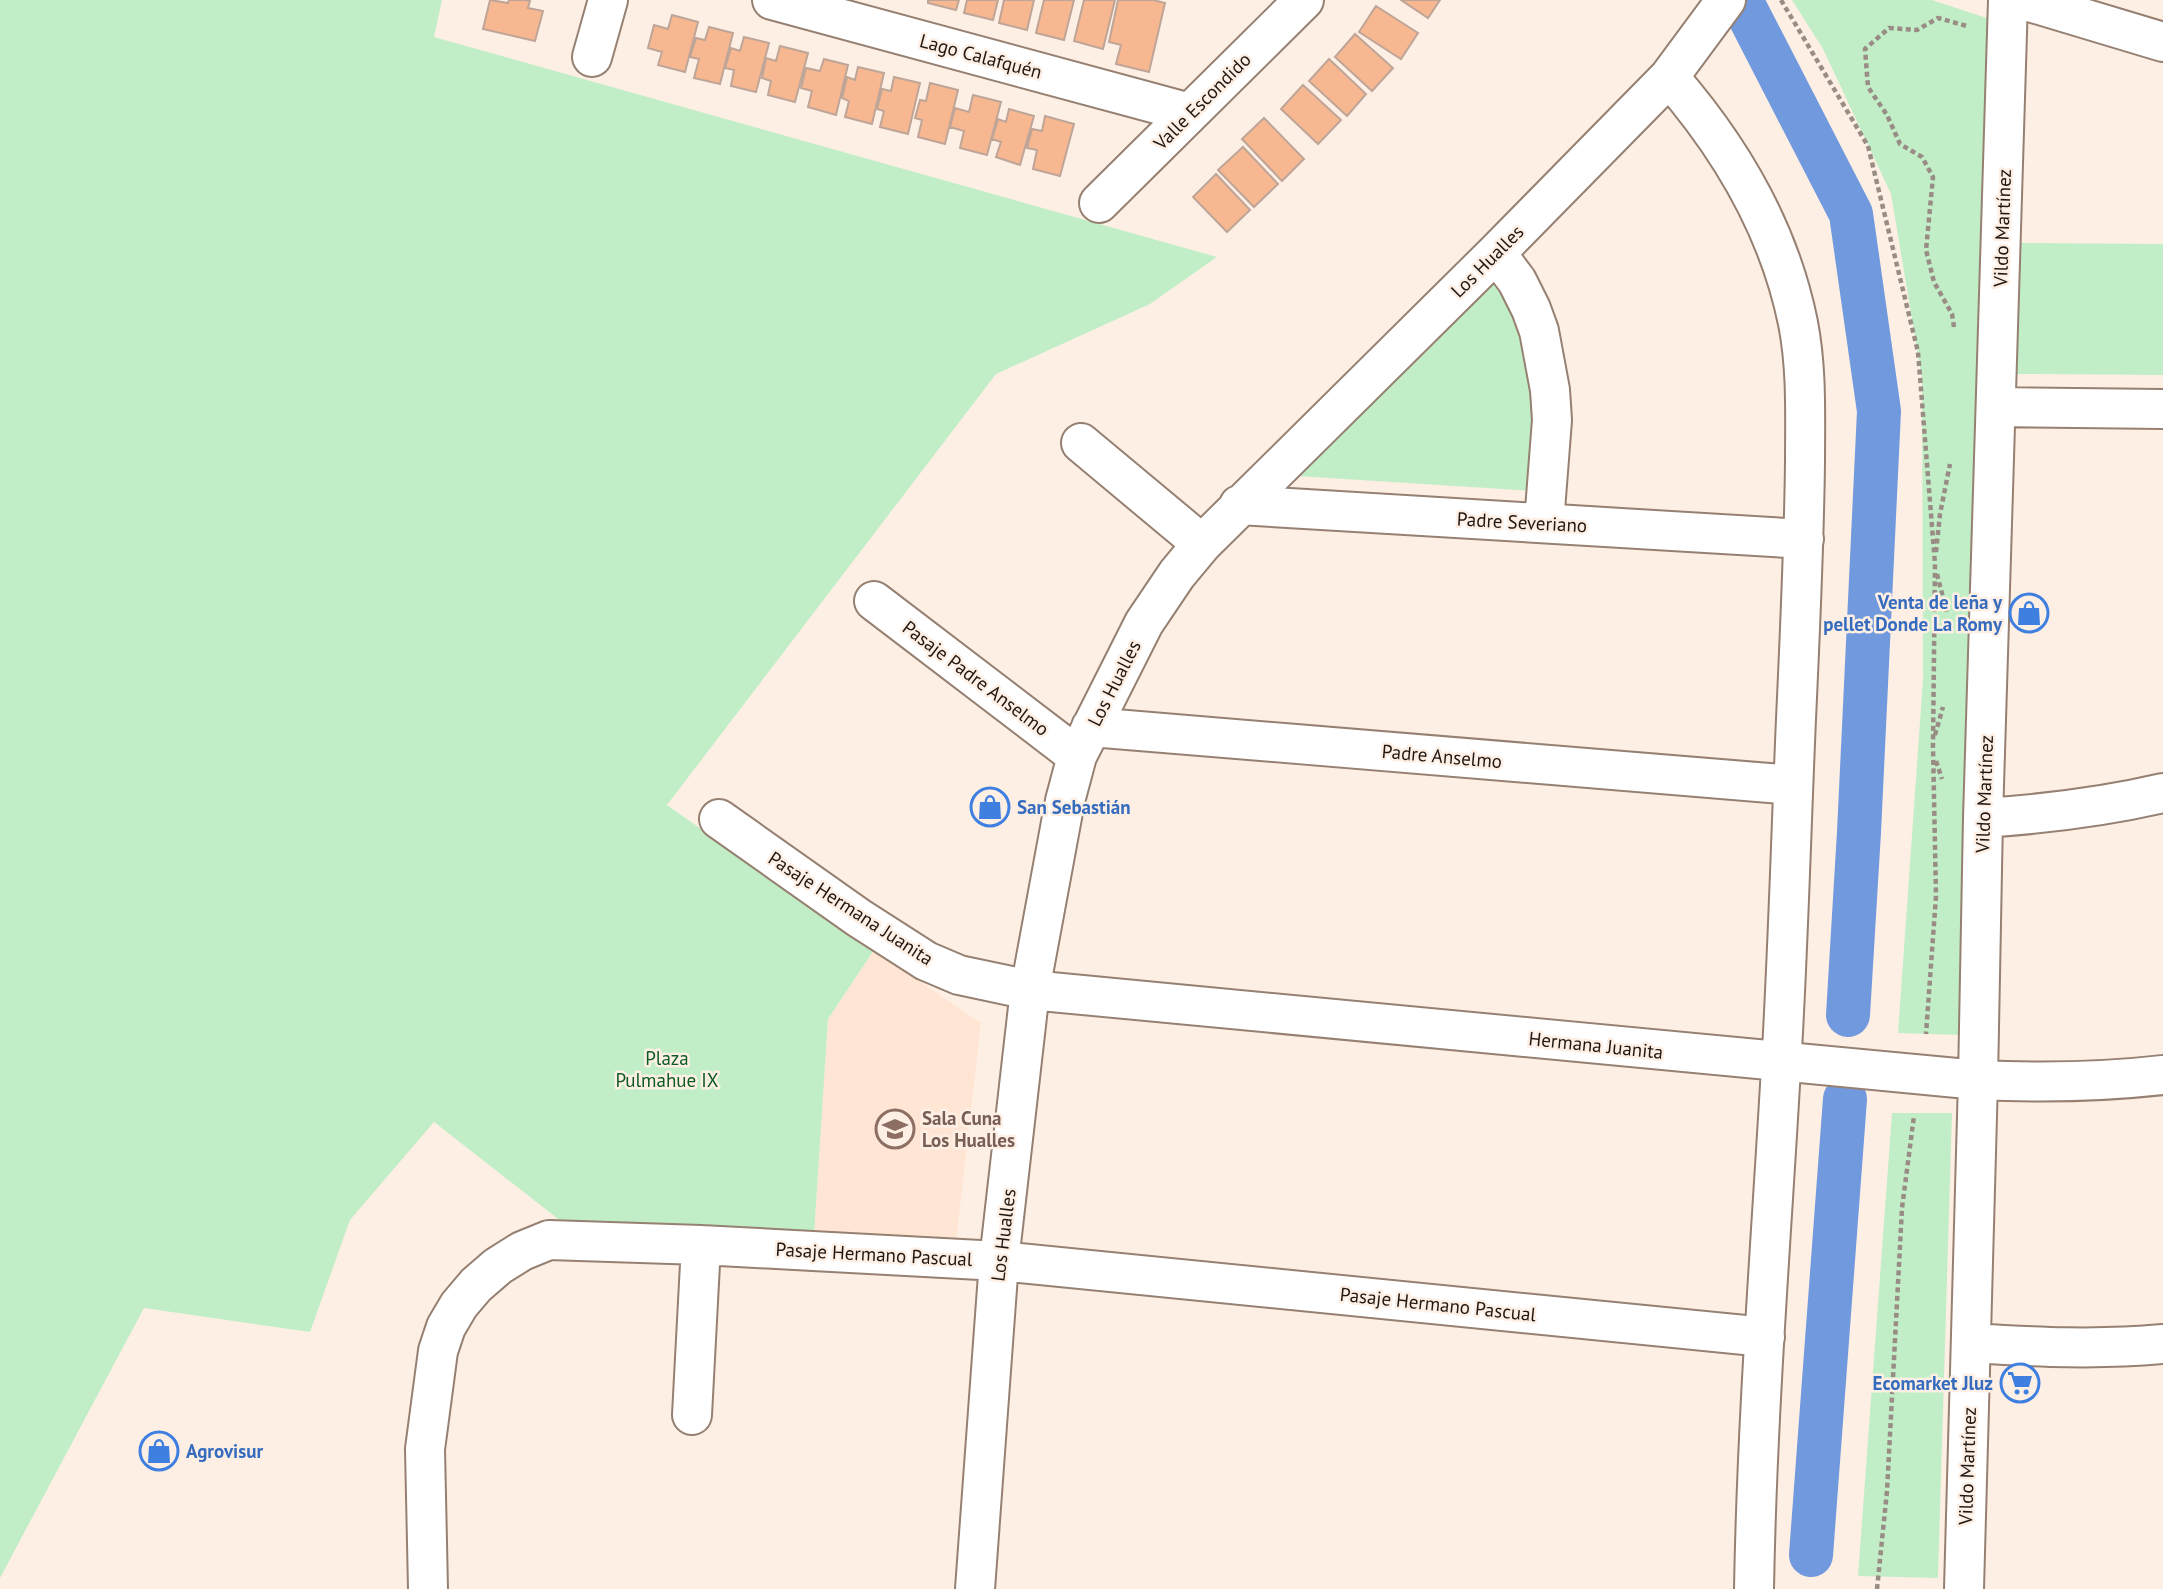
<svg xmlns="http://www.w3.org/2000/svg" width="2163" height="1589" viewBox="0 0 2163 1589" font-family="'PT Sans',sans-serif">
<style>
.built{fill:#ffe6d4}
.green{fill:#c2eec7}
.lines{fill:none;stroke-linecap:round;stroke-linejoin:round}
.canal{stroke:#7199de;stroke-width:44}
.building{fill:#f7b891;stroke:#bea597;stroke-width:2}
.minor-casing{stroke:#968071;stroke-width:42}
.path{stroke:#988c84;stroke-width:4.5;stroke-dasharray:5 3.5;stroke-linecap:butt}
.minor{stroke:#fff;stroke-width:38}
.labels{text-anchor:middle;dominant-baseline:central;stroke-width:5;stroke-linejoin:round;paint-order:stroke}
.street-label{font-size:19px;fill:#201812;stroke:#feefe5}
.shop-label{font-size:19px;font-weight:bold;fill:#366cbe;stroke:#feefe5;text-anchor:end}
.park-label{font-size:19px;fill:#0c5b23;stroke:#feefe5}
.education-label{font-size:19px;font-weight:bold;fill:#785e54;stroke:#feefe5;text-anchor:start}
</style>
<rect width="100%" height="100%" fill="#feefe5"/>
<path class="built" d="M 874,950 L 981,1023 L 956,1243 L 814,1235 L 828,1019 Z"/>
<path class="green" d="M 0,0 L 442,0 L 434,37 L 1217,257 L 1150,304 L 996,374 L 667,805 L 874,950 L 828,1019 L 814,1235 L 562,1222 L 434,1122 L 350,1220 L 310,1332 L 144,1308 L 0,1578 Z
M 1792,0 L 1932,0 L 1996,21 L 1960,1035 L 1898,1033 L 1923,679 L 1922,379 L 1891,194 L 1823,49 Z
M 2017,243 L 2163,244 L 2163,375 L 2016,374 Z
M 1497,280 L 1536,364 L 1535,491 L 1297,476 Z
M 1892,1113 L 1952,1113 L 1938,1578 L 1858,1576 Z"/>
<g class="lines">
<path class="canal" d="M 1746,10 L 1851,214 L 1879,411 L 1859,832 L 1848,1015
M 1811,1555 L 1845,1099"/>
</g>
<path class="building" d="M 490,0 L 508,3 L 509,0 L 525,0 L 530,1 L 528,8 L 543,11 L 535,41 L 483,29 Z
M 928,0 L 959,0 L 956,10 L 928,3 Z
M 967,0 L 998,0 L 993,20 L 964,13 Z
M 1004,0 L 1034,0 L 1027,30 L 999,23 Z
M 1044,0 L 1074,0 L 1064,40 L 1036,33 Z
M 1084,0 L 1115,0 L 1103,49 L 1074,41 Z
M 1118,0 L 1153,0 L 1165,3 L 1149,72 L 1116,64 L 1121,45 L 1109,42 Z
M 1401,0 L 1440,0 L 1428,18 Z
M 1376,6 L 1418,33 L 1401,59 L 1359,32 Z
M 672,15 L 698,22 L 685,72 L 658,65 L 662,52 L 648,48 L 654,25 L 668,29 Z
M 709,27 L 733,33 L 720,84 L 694,78 L 699,59 L 690,57 L 696,38 L 705,40 Z
M 1355,34 L 1393,68 L 1372,91 L 1335,57 Z
M 744,37 L 769,43 L 756,92 L 731,86 L 734,70 L 725,68 L 731,48 L 740,51 Z
M 780,46 L 808,53 L 795,102 L 768,95 L 771,81 L 762,78 L 766,58 L 776,61 Z
M 824,59 L 848,65 L 836,115 L 808,107 L 812,91 L 801,88 L 806,68 L 820,71 Z
M 1329,59 L 1366,94 L 1347,116 L 1309,81 Z
M 858,67 L 884,73 L 872,124 L 845,117 L 849,101 L 842,98 L 847,77 L 855,80 Z
M 894,77 L 920,83 L 908,134 L 880,127 L 884,111 L 877,109 L 882,89 L 891,91 Z
M 930,83 L 958,90 L 945,144 L 918,137 L 922,120 L 915,118 L 920,100 L 926,101 Z
M 1303,85 L 1341,120 L 1318,144 L 1281,109 Z
M 973,95 L 1001,102 L 987,155 L 960,148 L 964,131 L 950,127 L 955,108 L 969,112 Z
M 1009,109 L 1034,116 L 1020,165 L 996,157 L 1001,142 L 992,139 L 998,119 L 1006,122 Z
M 1045,116 L 1074,124 L 1060,176 L 1033,169 L 1037,150 L 1027,148 L 1032,129 L 1042,131 Z
M 1264,118 L 1304,159 L 1282,181 L 1242,139 Z
M 1243,147 L 1278,184 L 1254,207 L 1218,170 Z
M 1216,174 L 1250,210 L 1227,232 L 1193,197 Z"/>
<g class="lines">
<defs>
<path id="minor" d="M 772,0 L 1190,113
M 2023,0 L 2163,42
M 592,57 L 608,0
M 1669,77 C 1731,148 1779,229 1798,323 C 1807,369 1805,415 1805,462 C 1804,548 1800,633 1796,719 C 1791,835 1788,952 1781,1068 C 1771,1242 1757,1415 1754,1589
M 1099,203 L 1304,0
M 1496,253 L 1517,281 L 1531,309 L 1539,331 L 1550,390 L 1552,420 L 1544,523
M 1997,407 L 2163,409
M 1081,443 L 1202,544
M 1239,505 L 1804,539
M 874,601 L 1077,756
M 1091,727 L 1793,785
M 1983,818 C 2044,814 2103,807 2163,793
M 719,819 L 859,918 L 926,961 L 959,975 L 1030,990 L 1978,1080 C 2040,1083 2101,1082 2163,1075
M 1971,1343 C 2035,1347 2098,1350 2163,1344
M 692,1415 L 701,1245
M 428,1589 L 425,1449 L 438,1351 L 446,1327 L 459,1305 L 476,1285 L 498,1266 L 522,1251 L 549,1240 L 701,1245 L 999,1261 L 1765,1337
M 975,1589 L 999,1261 L 1030,990 L 1065,801 L 1077,756 L 1144,623 L 1177,574 L 1202,544 L 1496,253 L 1669,77 L 1726,0
M 1964,1589 L 1978,1080 L 1983,818 L 2008,0"/>
</defs>
<use href="#minor" class="minor-casing"/>
<path class="path" d="M 1781,0 L 1868,146 L 1918,352 L 1935,564 L 1933,746 L 1936,896 L 1926,1034
M 1954,327 L 1952,314 L 1934,282 L 1926,250 L 1933,177 L 1922,157 L 1900,144 L 1887,115 L 1868,87 L 1865,49 L 1889,28 L 1917,30 L 1938,18 L 1967,26
M 1936,552 L 1940,514 L 1950,464
M 1937,574 L 1947,613
M 1935,735 L 1943,707
M 1936,761 L 1942,779
M 1877,1589 L 1887,1491 L 1902,1208 L 1914,1116"/>
<use href="#minor" class="minor"/>
</g>
<defs>
<symbol id="shop-ring" viewBox="-11 -11 22 22"><circle r="9.5" fill="#feefe5" stroke="#3f7fe0" stroke-width="1.5"/><path d="M-5-2.5h2.3a2.7 3.5 0 0 1 5.4 0H5L5.5 6h-11ZM-1.5-2.5h3a1.5 2.3 0 0 0-3 0Z" fill="#3f7fe0"/></symbol>
<symbol id="school-ring" viewBox="-11 -11 22 22"><circle r="9.5" fill="#feefe5" stroke="#8d6e63" stroke-width="1.5"/><path d="M0-5L7-2L0 1L-7-2ZM-4 1L0 2.5L4 1V4Q0 6-4 4Z" fill="#8d6e63"/></symbol>
<symbol id="supermarket-ring" viewBox="-11 -11 22 22"><circle r="9.5" fill="#feefe5" stroke="#3f7fe0" stroke-width="1.5"/><path d="M-6-5.5h2.5l.6 2H6L4.5 2H-2.5L-4.4-4H-6ZM-1.5 3.2a1.3 1.3 0 1 0 .1 0ZM3 3.2a1.3 1.3 0 1 0 .1 0Z" fill="#3f7fe0"/></symbol>
</defs>
<g fill-rule="evenodd">
<use href="#shop-ring" x="2007" y="591" width="44" height="44"/>
<use href="#shop-ring" x="968" y="785" width="44" height="44"/>
<use href="#school-ring" x="873" y="1107" width="44" height="44"/>
<use href="#supermarket-ring" x="1998" y="1361" width="44" height="44"/>
<use href="#shop-ring" x="137" y="1429" width="44" height="44"/>
</g>
<g class="labels">
<g class="street-label">
<text transform="translate(981 56) rotate(15)">Lago Calafquén</text>
<text transform="translate(1202 101) rotate(-45)">Valle Escondido</text>
<text transform="translate(2002 228) rotate(-88)">Vildo Martínez</text>
<text transform="translate(1487 261) rotate(-45)">Los Hualles</text>
<text transform="translate(1522 522) rotate(3)">Padre Severiano</text>
<text transform="translate(976 678) rotate(37)">Pasaje Padre Anselmo</text>
<text transform="translate(1114 683) rotate(-63)">Los Hualles</text>
<text transform="translate(1442 756) rotate(5)">Padre Anselmo</text>
<text transform="translate(1984 794) rotate(-88)">Vildo Martínez</text>
<text transform="translate(851 908) rotate(33)">Pasaje Hermana Juanita</text>
<text transform="translate(1596 1045) rotate(6)">Hermana Juanita</text>
<text transform="translate(1003 1235) rotate(-83)">Los Hualles</text>
<text transform="translate(874 1254) rotate(3)">Pasaje Hermano Pascual</text>
<text transform="translate(1438 1304) rotate(6)">Pasaje Hermano Pascual</text>
<text transform="translate(1967 1466) rotate(-88)">Vildo Martínez</text>
</g>
<g class="shop-label">
<text x="2002" y="602">Venta de leña y<tspan x="2002" dy="22">pellet Donde La Romy</tspan></text>
<text x="1017" y="807" text-anchor="start">San Sebastián</text>
<text x="1993" y="1383">Ecomarket Jluz</text>
<text x="186" y="1451" text-anchor="start">Agrovisur</text>
</g>
<g class="park-label">
<text x="667" y="1058">Plaza<tspan x="667" dy="22">Pulmahue IX</tspan></text>
</g>
<g class="education-label">
<text x="922" y="1118">Sala Cuna<tspan x="922" dy="22">Los Hualles</tspan></text>
</g>
</g>
</svg>
